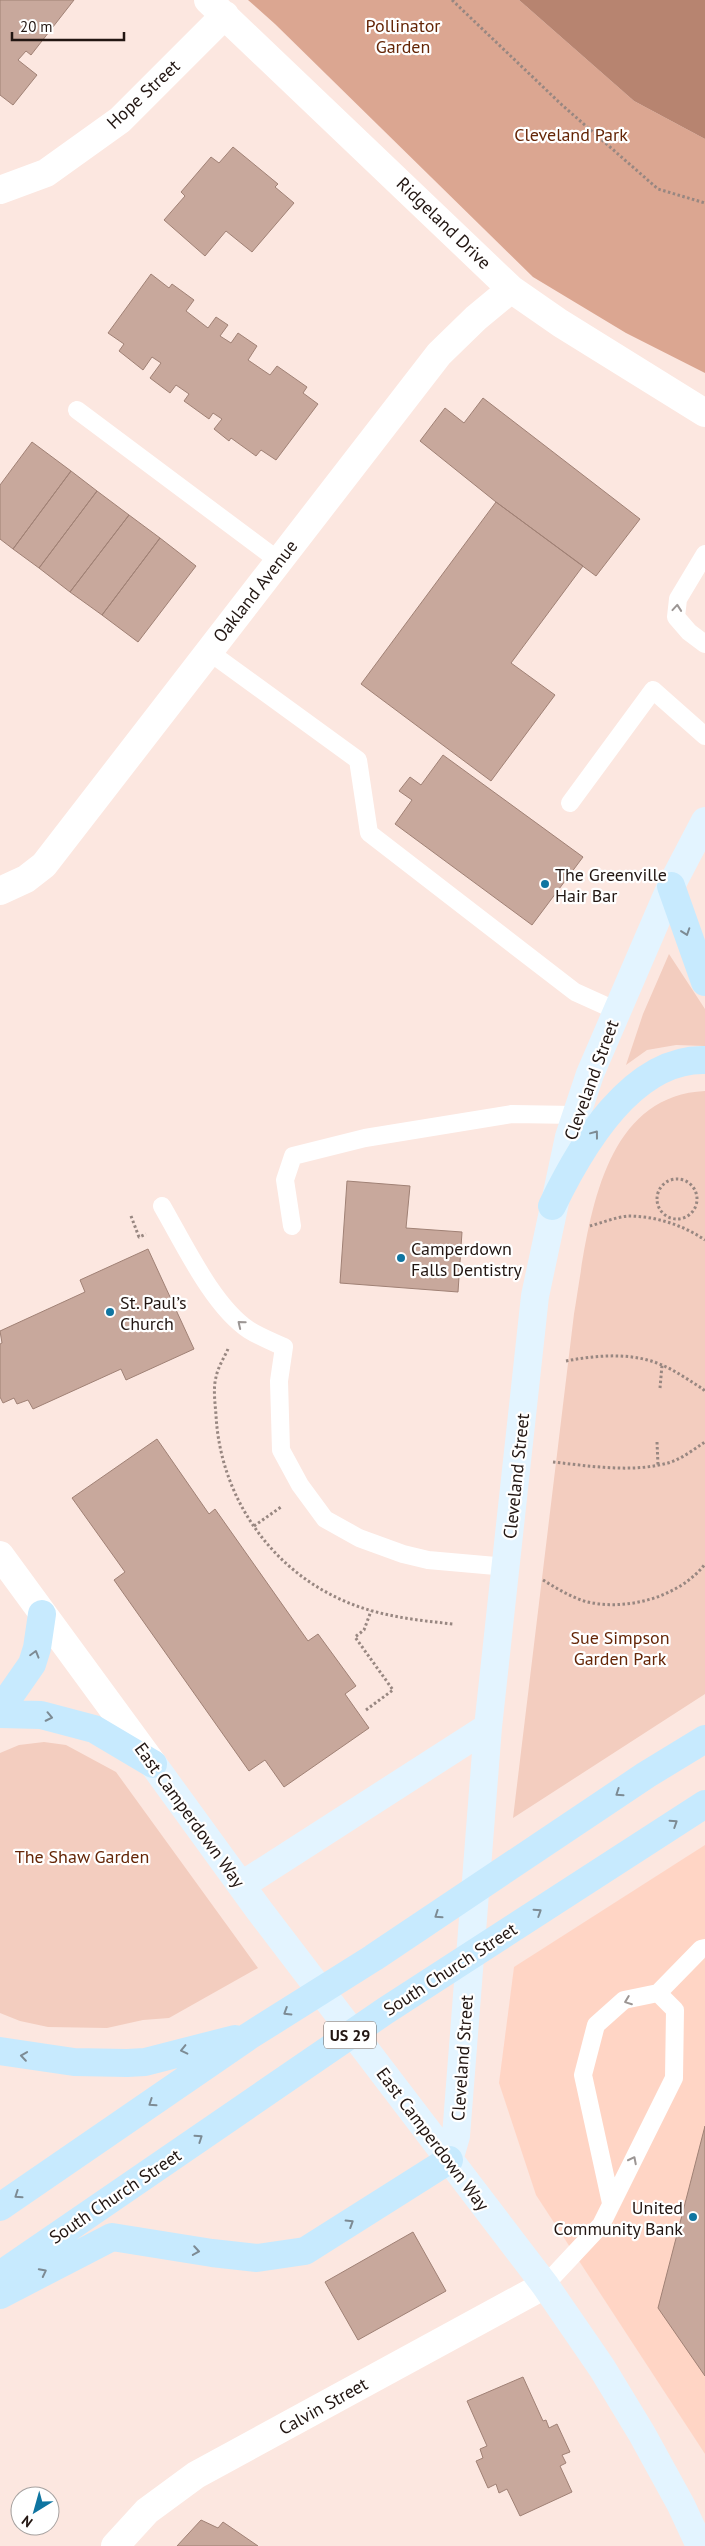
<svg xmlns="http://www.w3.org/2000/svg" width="705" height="2546" viewBox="0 0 705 2546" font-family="'PT Sans',sans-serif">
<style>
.built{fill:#ffd5c5}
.green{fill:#f3cdbf}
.forest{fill:#dba691}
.water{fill:#b78470}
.building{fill:#c8a89c;stroke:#a08175}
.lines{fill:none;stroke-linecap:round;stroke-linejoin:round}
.path{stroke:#988781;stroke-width:3;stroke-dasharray:2.5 2.5;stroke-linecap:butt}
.lane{stroke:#fff;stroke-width:18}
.street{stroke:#fff;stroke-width:28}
.secondary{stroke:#e3f4ff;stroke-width:28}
.primary{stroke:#c7eafe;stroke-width:28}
.oneway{stroke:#9c9694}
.oneway2{stroke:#7d8b94}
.poi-dot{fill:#0f75a1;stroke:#fff;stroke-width:2}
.labels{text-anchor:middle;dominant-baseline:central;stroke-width:4.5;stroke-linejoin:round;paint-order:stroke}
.shield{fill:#fff;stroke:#645c59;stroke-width:1}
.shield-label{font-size:16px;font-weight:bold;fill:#221612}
.park-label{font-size:18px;fill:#652607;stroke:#fff}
.street-label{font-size:18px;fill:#221612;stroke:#fff}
.poi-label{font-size:18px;fill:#221612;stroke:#fff;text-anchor:start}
</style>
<rect width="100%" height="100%" fill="#fce7e0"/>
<path class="built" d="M 705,1845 L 705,2454 L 536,2195 L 499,2083 L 514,1967 Z"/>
<path class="green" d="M 669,954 L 705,1009 L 705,1046 L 676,1045 L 647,1050 L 626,1065 L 643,1014 Z
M 705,1091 L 705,1694 L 513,1818 L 574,1314 C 588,1233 597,1096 705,1091 Z
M 44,1742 L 66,1745 L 116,1772 L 258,1968 L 169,2018 L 143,2020 L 107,2028 L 48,2027 L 20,2021 L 0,2013 L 0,1753 L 19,1745 Z"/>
<path class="forest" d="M 248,0 L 519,0 L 634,101 L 705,139 L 705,373 L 626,333 L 533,277 L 275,24 Z"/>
<path class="water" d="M 519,0 L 705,0 L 705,139 L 634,101 Z"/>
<path class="building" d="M 0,0 L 74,0 L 31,55 L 26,51 L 18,60 L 37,75 L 13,105 L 0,95 Z
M 233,147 L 278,184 L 275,187 L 294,203 L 252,252 L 226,231 L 205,256 L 164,220 L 185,196 L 181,192 L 211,157 L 219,163 Z
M 151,274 L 169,288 L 172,284 L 194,300 L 186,311 L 208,328 L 216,317 L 228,325 L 220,336 L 231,343 L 238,333 L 257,346 L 248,360 L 270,375 L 277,366 L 307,387 L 303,393 L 318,404 L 276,460 L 261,450 L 256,456 L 231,438 L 229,441 L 214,429 L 222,419 L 213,413 L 209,419 L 184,401 L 189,394 L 176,385 L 170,393 L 150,378 L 161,363 L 152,357 L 143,370 L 119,351 L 124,344 L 108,333 Z
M 483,398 L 640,519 L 596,576 L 496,502 L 420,441 L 445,408 L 464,423 Z
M 32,442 L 71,471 L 13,549 L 0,539 L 0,485 Z
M 71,471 L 97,491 L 39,568 L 13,549 Z
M 97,491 L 129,515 L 70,592 L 39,568 Z
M 496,502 L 583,566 L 511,663 L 555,695 L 491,781 L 361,684 Z
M 129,515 L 160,538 L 102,615 L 70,592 Z
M 160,538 L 196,566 L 138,642 L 102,615 Z
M 443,755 L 583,857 L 532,925 L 395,824 L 412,800 L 399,791 L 410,777 L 421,785 Z
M 347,1181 L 410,1186 L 406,1228 L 462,1232 L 458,1292 L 340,1283 Z
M 148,1249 L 194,1349 L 126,1380 L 121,1369 L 33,1409 L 28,1400 L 17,1404 L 14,1398 L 3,1403 L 0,1397 L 0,1344 L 2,1343 L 0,1331 L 85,1292 L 80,1280 Z
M 157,1439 L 209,1514 L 215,1509 L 308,1641 L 318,1634 L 356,1686 L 345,1694 L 369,1728 L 284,1787 L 265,1760 L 249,1771 L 114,1580 L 125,1572 L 72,1498 Z
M 705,2126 L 705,2376 L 658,2308 Z
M 413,2232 L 446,2291 L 358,2340 L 325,2282 Z
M 523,2377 L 543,2421 L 546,2420 L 549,2428 L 557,2424 L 570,2452 L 562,2455 L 566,2463 L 560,2466 L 572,2492 L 520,2516 L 507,2489 L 499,2493 L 496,2484 L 488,2488 L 476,2461 L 483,2458 L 480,2449 L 487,2446 L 467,2401 Z
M 201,2520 L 218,2528 L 223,2522 L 258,2546 L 177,2546 Z"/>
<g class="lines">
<path class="path" d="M 452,0 L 562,105 L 658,189 L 705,203
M657 1199a20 20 0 1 1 40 0a20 20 0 1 1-40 0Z
M 131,1216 L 139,1237 L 146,1234
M 590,1226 C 601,1223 616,1217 628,1216 C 655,1216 683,1225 705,1240
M 228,1349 C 224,1358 218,1367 216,1377 C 213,1389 215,1402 216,1415 C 220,1494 268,1567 342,1600 C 377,1616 415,1620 453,1624
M 566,1361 C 597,1355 632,1352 662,1365 C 676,1371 690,1381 703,1389 L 705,1392
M 660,1388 L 662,1365
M 657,1442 L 658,1465
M 553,1462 C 590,1466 631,1473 668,1463 C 682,1459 694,1449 705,1442
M 254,1526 L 281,1507
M 543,1580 C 556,1588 569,1596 584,1601 C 624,1612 679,1598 705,1564
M 366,1710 L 393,1690 L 355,1637 L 364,1630 L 371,1611"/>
<path class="lane" d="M 77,410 L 279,561
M 705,554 L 678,599 L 676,617 L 689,632 L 705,644
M 208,651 L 358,760 L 369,833 L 575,992 L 617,1011
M 570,803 L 653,690 L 705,736
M 162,1206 C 184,1244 213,1306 249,1330 C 260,1337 273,1342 284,1347 L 279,1381 L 281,1450 L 300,1485 L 325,1519 L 359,1538 L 403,1554 L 428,1560 L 507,1567
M 292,1226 L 285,1180 L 293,1156 L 365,1138 L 512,1114 L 576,1115
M 658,1993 L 701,1949 L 705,1948
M 545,2285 L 601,2225 L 674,2078 L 675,2010 L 658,1993 L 624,2000 L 596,2025 L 583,2075 L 611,2203"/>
<path class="street" d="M 208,0 L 511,289 L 560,323 L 705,413
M 0,190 L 46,173 L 120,120 L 225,15
M 0,891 L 26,879 L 44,865 L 439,354 L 476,318 L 511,289
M 0,1555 L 153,1764
M 115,2546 L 147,2511 L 196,2475 L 545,2285"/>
<path class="secondary" d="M 153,1764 L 259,1910 L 545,2285 L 602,2368 L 642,2434 L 681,2505 L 700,2546
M 242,1885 L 488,1727
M 449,2160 L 456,2136 L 488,1727 L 535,1296 L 569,1137 L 590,1074 L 671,886 L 705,821"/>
<path class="primary" d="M 671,886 L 705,982
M 552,1206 C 580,1148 631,1058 705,1060
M 0,1710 L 32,1664 L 37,1648 L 42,1614
M 0,1714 L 41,1715 L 94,1729 L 153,1764
M 0,2051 L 74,2062 L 127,2063 L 145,2062 L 235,2039
M 0,2207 L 249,2036 L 373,1958 L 646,1775 L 705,1739
M 0,2275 L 385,2011 L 705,1804
M 0,2295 L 112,2237 L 212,2253 L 257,2258 L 305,2251 L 449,2160"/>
</g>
<defs><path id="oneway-chevron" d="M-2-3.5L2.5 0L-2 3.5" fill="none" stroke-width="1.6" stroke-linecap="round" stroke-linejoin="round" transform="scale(1.25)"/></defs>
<g class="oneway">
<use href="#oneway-chevron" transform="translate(677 608) rotate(-85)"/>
<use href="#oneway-chevron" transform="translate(241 1324) rotate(-141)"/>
<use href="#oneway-chevron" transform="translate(628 2001) rotate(159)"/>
<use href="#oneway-chevron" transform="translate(633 2160) rotate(-63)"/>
</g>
<g class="oneway2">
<use href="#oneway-chevron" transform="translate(686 932) rotate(71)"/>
<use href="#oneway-chevron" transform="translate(595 1134) rotate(-53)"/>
<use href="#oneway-chevron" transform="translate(35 1654) rotate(-74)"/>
<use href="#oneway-chevron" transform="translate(49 1717) rotate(12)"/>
<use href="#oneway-chevron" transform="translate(619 1793) rotate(146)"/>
<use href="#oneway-chevron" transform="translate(674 1823) rotate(-33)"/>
<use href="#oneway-chevron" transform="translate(538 1912) rotate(-33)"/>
<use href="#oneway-chevron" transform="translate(438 1915) rotate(146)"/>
<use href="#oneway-chevron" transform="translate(287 2012) rotate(148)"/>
<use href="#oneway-chevron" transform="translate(184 2050) rotate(167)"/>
<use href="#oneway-chevron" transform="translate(24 2056) rotate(-172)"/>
<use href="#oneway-chevron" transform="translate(152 2103) rotate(146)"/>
<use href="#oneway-chevron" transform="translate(199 2138) rotate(-34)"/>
<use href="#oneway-chevron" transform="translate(18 2195) rotate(146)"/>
<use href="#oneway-chevron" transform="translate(350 2223) rotate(-32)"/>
<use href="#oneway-chevron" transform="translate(196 2251) rotate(9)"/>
<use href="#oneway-chevron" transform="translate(43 2272) rotate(-27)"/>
</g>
<g class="poi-dot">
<circle cx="545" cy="884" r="5"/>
<circle cx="401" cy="1258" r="5"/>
<circle cx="110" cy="1312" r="5"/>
<circle cx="693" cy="2217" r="5"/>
</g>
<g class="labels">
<rect class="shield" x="324" y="2021.5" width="52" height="27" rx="4"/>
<g class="shield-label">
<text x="350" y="2035">US 29</text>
</g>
<g class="park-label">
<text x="403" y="25">Pollinator<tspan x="403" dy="21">Garden</tspan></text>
<text x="571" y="134">Cleveland Park</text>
<text x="620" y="1637">Sue Simpson<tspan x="620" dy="21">Garden Park</tspan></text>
<text x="82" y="1856">The Shaw Garden</text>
</g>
<g class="street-label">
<text transform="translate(143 94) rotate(-43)">Hope Street</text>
<text transform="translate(444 223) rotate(44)">Ridgeland Drive</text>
<text transform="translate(255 591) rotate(-52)">Oakland Avenue</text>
<text transform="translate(591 1080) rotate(-70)">Cleveland Street</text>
<text transform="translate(516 1476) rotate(-84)">Cleveland Street</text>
<text transform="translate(190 1815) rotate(54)">East Camperdown Way</text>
<text transform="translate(450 1969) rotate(-33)">South Church Street</text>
<text transform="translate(462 2058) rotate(-86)">Cleveland Street</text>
<text transform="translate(433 2139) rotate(53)">East Camperdown Way</text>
<text transform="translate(115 2196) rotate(-34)">South Church Street</text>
<text transform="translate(323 2406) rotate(-29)">Calvin Street</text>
</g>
<g class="poi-label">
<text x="555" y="874">The Greenville<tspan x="555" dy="21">Hair Bar</tspan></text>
<text x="411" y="1248">Camperdown<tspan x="411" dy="21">Falls Dentistry</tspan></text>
<text x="120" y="1302">St. Paul’s<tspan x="120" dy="21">Church</tspan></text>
<text x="683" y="2207" text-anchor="end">United<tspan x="683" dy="21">Community Bank</tspan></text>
</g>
</g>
<g transform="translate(35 2511) rotate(217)"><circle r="24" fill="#ffffff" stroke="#a7a2a0"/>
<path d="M0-4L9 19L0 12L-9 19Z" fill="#0f75a1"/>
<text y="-8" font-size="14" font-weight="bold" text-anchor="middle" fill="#221612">N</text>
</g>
<path d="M12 32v8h112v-8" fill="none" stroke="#221612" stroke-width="2.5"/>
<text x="20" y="32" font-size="15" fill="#221612" stroke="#ffffff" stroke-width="4" paint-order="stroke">20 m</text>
</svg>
